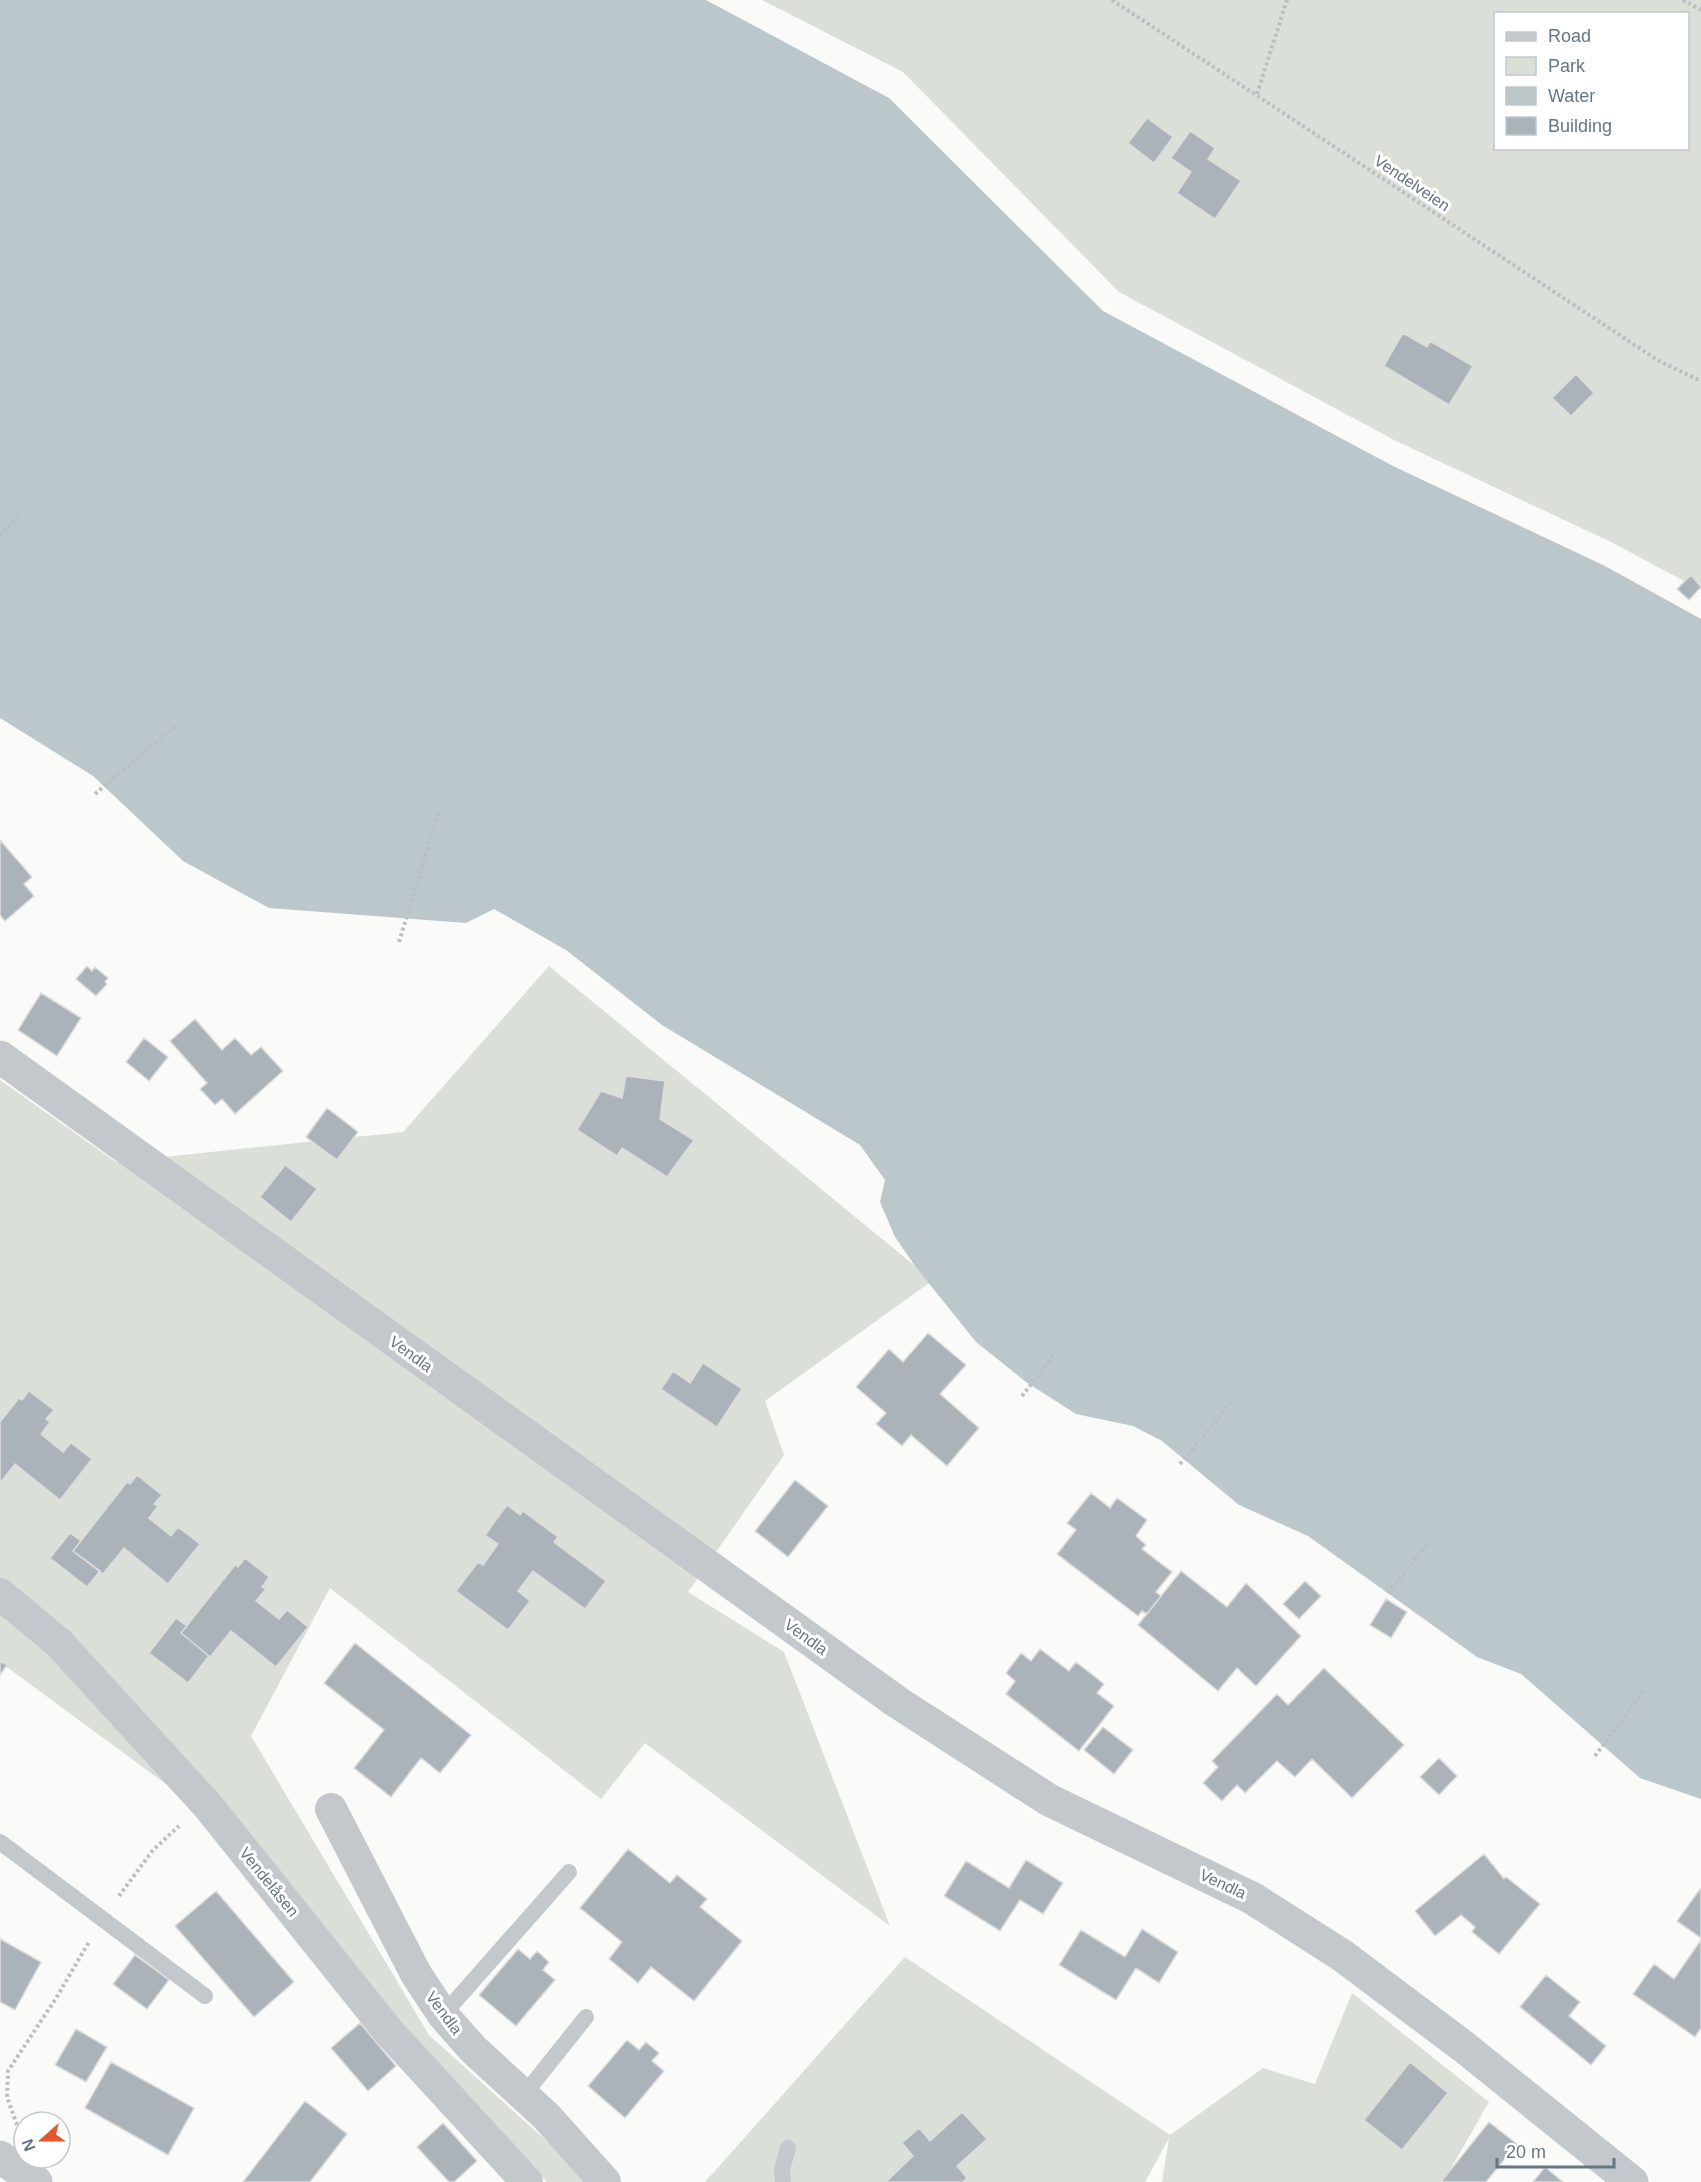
<svg xmlns="http://www.w3.org/2000/svg" width="1701" height="2182" viewBox="0 0 1701 2182" font-family="Helvetica,sans-serif">
<style>
.green{fill:#dadfd7;fill-rule:evenodd}
.water{fill:#bbc7cb}
.building{fill:#aab3b9;stroke:#dcdcda;stroke-width:1.5}
.lines{fill:none;stroke-linecap:round;stroke-linejoin:round}
.path{stroke:#bbbfc2;stroke-width:4;stroke-dasharray:3 3;stroke-linecap:butt}
.service{stroke:#c3c8cc;stroke-width:16}
.minor{stroke:#c3c8cc;stroke-width:32}
.tertiary{stroke:#c3c8cc;stroke-width:33}
.labels{text-anchor:middle;dominant-baseline:central;stroke-width:6;stroke-linejoin:round;paint-order:stroke}
.street-label{font-size:16px;fill:#657683;stroke:#fff}
</style>
<rect width="100%" height="100%" fill="#fafaf8"/>
<path class="green" d="M 762,0 L 1701,0 L 1701,590 L 1611,542 L 1396,441 L 1119,292 L 903,72 ZM 1496,14 L 1688,14 L 1688,148 L 1496,148 Z
M 549,966 L 915,1266 L 929,1283 L 765,1401 L 784,1455 L 688,1592 L 784,1652 L 890,1926 L 645,1743 L 601,1799 L 330,1588 L 251,1736 L 429,2035 L 592,2182 L 547,2182 L 182,1796 L 0,1662 L 0,1080 L 116,1162 L 403,1132 Z
M 905,1957 L 1170,2135 L 1263,2068 L 1315,2084 L 1352,1993 L 1489,2102 L 1443,2182 L 1162,2182 L 1169,2138 L 1145,2182 L 705,2182 Z"/>
<path class="water" d="M 0,0 L 706,0 L 889,98 L 1103,311 L 1393,466 L 1605,566 L 1701,619 L 1701,1799 L 1640,1778 L 1521,1674 L 1477,1657 L 1308,1536 L 1239,1505 L 1162,1441 L 1133,1426 L 1076,1414 L 1026,1382 L 976,1342 L 915,1266 L 895,1237 L 880,1202 L 885,1180 L 860,1145 L 662,1025 L 566,950 L 494,909 L 466,923 L 269,908 L 183,861 L 93,776 L 0,718 Z"/>
<path class="building" d="M 1147,118 L 1173,137 L 1154,163 L 1128,143 Z
M 1190,131 L 1215,148 L 1208,159 L 1241,181 L 1215,219 L 1177,193 L 1191,172 L 1171,158 Z
M 1403,333 L 1427,347 L 1430,341 L 1473,366 L 1449,405 L 1384,366 Z
M 1576,374 L 1594,393 L 1571,416 L 1552,398 Z
M 1691,575 L 1701,587 L 1689,600 L 1677,589 Z
M 0,840 L 32,877 L 24,884 L 34,896 L 5,921 L 0,915 Z
M 87,966 L 92,971 L 95,967 L 108,978 L 105,982 L 107,984 L 96,996 L 76,979 Z
M 41,993 L 81,1018 L 57,1056 L 18,1030 Z
M 195,1019 L 222,1050 L 235,1038 L 251,1055 L 261,1047 L 283,1071 L 235,1114 L 222,1099 L 215,1105 L 200,1089 L 207,1083 L 170,1041 Z
M 144,1038 L 168,1057 L 149,1081 L 126,1062 Z
M 626,1076 L 665,1081 L 660,1119 L 694,1140 L 667,1177 L 622,1148 L 617,1156 L 577,1130 L 601,1091 L 622,1098 Z
M 327,1108 L 358,1132 L 337,1160 L 306,1137 Z
M 285,1165 L 317,1189 L 291,1222 L 260,1197 Z
M 928,1333 L 966,1365 L 940,1394 L 979,1428 L 947,1466 L 911,1435 L 902,1446 L 876,1424 L 886,1413 L 856,1387 L 889,1349 L 903,1362 Z
M 703,1363 L 742,1389 L 717,1427 L 661,1389 L 673,1371 L 690,1383 Z
M 29,1391 L 54,1410 L 46,1419 L 50,1422 L 41,1434 L 63,1452 L 71,1443 L 92,1459 L 60,1500 L 15,1464 L 0,1483 L 0,1422 L 19,1398 L 22,1400 Z
M 137,1475 L 162,1495 L 154,1504 L 158,1506 L 149,1518 L 171,1536 L 178,1527 L 200,1544 L 168,1584 L 124,1548 L 103,1574 L 73,1551 L 127,1482 L 130,1484 Z
M 795,1480 L 828,1506 L 788,1557 L 755,1531 Z
M 1091,1493 L 1110,1508 L 1117,1498 L 1147,1520 L 1136,1536 L 1146,1545 L 1142,1549 L 1172,1572 L 1156,1592 L 1161,1596 L 1147,1614 L 1142,1611 L 1138,1616 L 1057,1554 L 1076,1530 L 1067,1523 Z
M 507,1505 L 520,1515 L 523,1511 L 558,1537 L 554,1542 L 606,1581 L 585,1609 L 533,1571 L 518,1591 L 530,1601 L 508,1630 L 456,1591 L 478,1562 L 483,1565 L 498,1544 L 485,1535 Z
M 70,1533 L 81,1541 L 73,1551 L 100,1571 L 87,1587 L 50,1558 Z
M 245,1558 L 269,1577 L 262,1587 L 266,1589 L 256,1601 L 279,1619 L 287,1610 L 308,1627 L 276,1667 L 231,1631 L 210,1657 L 181,1633 L 235,1565 L 238,1567 Z
M 1181,1571 L 1227,1607 L 1246,1583 L 1301,1636 L 1256,1686 L 1237,1668 L 1218,1691 L 1138,1625 Z
M 1305,1581 L 1321,1596 L 1299,1619 L 1283,1604 Z
M 1386,1599 L 1407,1612 L 1391,1638 L 1370,1625 Z
M 176,1618 L 187,1626 L 181,1633 L 209,1656 L 188,1683 L 149,1653 Z
M 355,1643 L 471,1735 L 440,1773 L 421,1758 L 391,1797 L 354,1768 L 384,1730 L 324,1683 Z
M 1040,1649 L 1069,1671 L 1076,1662 L 1104,1684 L 1097,1693 L 1114,1706 L 1079,1751 L 1006,1694 L 1015,1681 L 1006,1673 L 1021,1653 L 1031,1661 Z
M 0,1661 L 7,1665 L 0,1675 Z
M 1324,1668 L 1404,1745 L 1352,1798 L 1312,1759 L 1295,1777 L 1277,1761 L 1245,1793 L 1237,1785 L 1222,1801 L 1203,1783 L 1218,1767 L 1212,1761 L 1277,1694 L 1288,1705 Z
M 1103,1727 L 1133,1750 L 1114,1774 L 1084,1750 Z
M 1439,1758 L 1457,1776 L 1439,1795 L 1420,1777 Z
M 628,1849 L 670,1883 L 677,1875 L 707,1899 L 700,1907 L 742,1941 L 694,2001 L 651,1967 L 638,1983 L 609,1959 L 622,1942 L 580,1908 Z
M 1484,1854 L 1504,1879 L 1506,1877 L 1540,1904 L 1499,1954 L 1472,1932 L 1475,1927 L 1461,1915 L 1435,1936 L 1415,1911 Z
M 1026,1860 L 1063,1883 L 1043,1914 L 1020,1900 L 1000,1931 L 944,1896 L 966,1861 L 1009,1888 Z
M 1700,1889 L 1701,1890 L 1701,1938 L 1677,1921 Z
M 216,1891 L 294,1982 L 254,2017 L 175,1926 Z
M 1142,1929 L 1178,1952 L 1159,1983 L 1136,1968 L 1116,2000 L 1059,1965 L 1081,1930 L 1125,1957 Z
M 0,1939 L 41,1962 L 15,2010 L 0,2002 Z
M 1701,1940 L 1701,2028 L 1695,2037 L 1633,1994 L 1654,1964 L 1674,1979 Z
M 518,1949 L 530,1959 L 537,1951 L 549,1962 L 543,1970 L 555,1980 L 516,2026 L 479,1995 Z
M 135,1955 L 169,1980 L 147,2009 L 113,1984 Z
M 1546,1975 L 1580,2002 L 1569,2016 L 1606,2046 L 1591,2065 L 1520,2007 Z
M 360,2023 L 396,2066 L 368,2091 L 331,2048 Z
M 76,2029 L 107,2047 L 86,2082 L 55,2065 Z
M 627,2040 L 639,2050 L 646,2042 L 659,2053 L 652,2061 L 664,2071 L 625,2118 L 588,2086 Z
M 111,2062 L 194,2108 L 168,2155 L 85,2108 Z
M 1410,2062 L 1448,2093 L 1402,2150 L 1364,2120 Z
M 305,2101 L 347,2134 L 310,2182 L 243,2182 Z
M 962,2112 L 987,2139 L 957,2166 L 967,2178 L 963,2182 L 886,2182 L 913,2156 L 902,2143 L 919,2128 L 930,2141 Z
M 1489,2122 L 1517,2144 L 1486,2182 L 1441,2182 Z
M 443,2123 L 477,2161 L 454,2182 L 449,2182 L 417,2147 Z
M 1545,2167 L 1563,2182 L 1533,2182 Z"/>
<g class="lines">
<path class="path" d="M 1112,0 L 1659,361 L 1701,381
M 1683,0 L 1701,10
M 1257,94 L 1287,0
M 0,536 L 21,512
M 95,794 L 183,720
M 399,942 L 439,811
M 1022,1396 L 1057,1351
M 1180,1464 L 1233,1401
M 1388,1593 L 1429,1542
M 1595,1756 L 1644,1690
M 119,1896 L 153,1850 L 179,1826
M 17,2125 L 7,2097 L 8,2071 L 55,2000 L 89,1942"/>
<path class="service" d="M 0,1842 L 205,1996
M 443,2015 L 569,1872
M 523,2096 L 586,2017
M 783,2182 L 782,2169 L 788,2148"/>
<path class="minor" d="M 0,1594 L 59,1643 L 208,1806 L 389,2032 L 527,2182
M 331,1809 L 416,1974 L 443,2015 L 473,2049 L 546,2116 L 605,2182"/>
<path class="tertiary" d="M 0,1057 L 897,1702 L 1049,1800 L 1252,1898 L 1343,1956 L 1464,2047 L 1632,2182
M 0,2157 L 36,2182"/>
</g>
<g class="labels">
<g class="street-label">
<text transform="translate(1412 183) rotate(34)">Vendelveien</text>
<text transform="translate(411 1354) rotate(36)">Vendla</text>
<text transform="translate(806 1637) rotate(36)">Vendla</text>
<text transform="translate(269 1882) rotate(51)">Vendelåsen</text>
<text transform="translate(1223 1884) rotate(25)">Vendla</text>
<text transform="translate(444 2013) rotate(53)">Vendla</text>
</g>
</g>
<rect x="1494" y="12" width="195" height="138" fill="#ffffff" stroke="#c1c8cd" stroke-width="1.5"/>
<rect x="1506" y="32" width="30" height="9" fill="#c3c8cc" stroke="#c1c8cd" stroke-width="1.5"/>
<text x="1548" y="42" font-size="18" fill="#657683">Road</text>
<rect x="1506" y="57" width="30" height="18" fill="#dadfd7" stroke="#c1c8cd" stroke-width="1.5"/>
<text x="1548" y="72" font-size="18" fill="#657683">Park</text>
<rect x="1506" y="87" width="30" height="18" fill="#bbc7cb" stroke="#c1c8cd" stroke-width="1.5"/>
<text x="1548" y="102" font-size="18" fill="#657683">Water</text>
<rect x="1506" y="117" width="30" height="18" fill="#aab3b9" stroke="#c1c8cd" stroke-width="1.5"/>
<text x="1548" y="132" font-size="18" fill="#657683">Building</text>
<g transform="translate(42 2140) rotate(249)"><circle r="28" fill="#ffffff" stroke="#c1c8cd" stroke-width="1.5"/>
<path d="M0-4.5L10 22L0 15L-10 22Z" fill="#e4572e"/>
<text y="-9" font-size="16" font-weight="bold" text-anchor="middle" fill="#657683">N</text>
</g>
<path d="M1497 2158v9h117v-9" fill="none" stroke="#657683" stroke-width="3"/>
<text x="1506" y="2158" font-size="18" fill="#657683" stroke="#ffffff" stroke-width="4.5" paint-order="stroke">20 m</text>
</svg>
